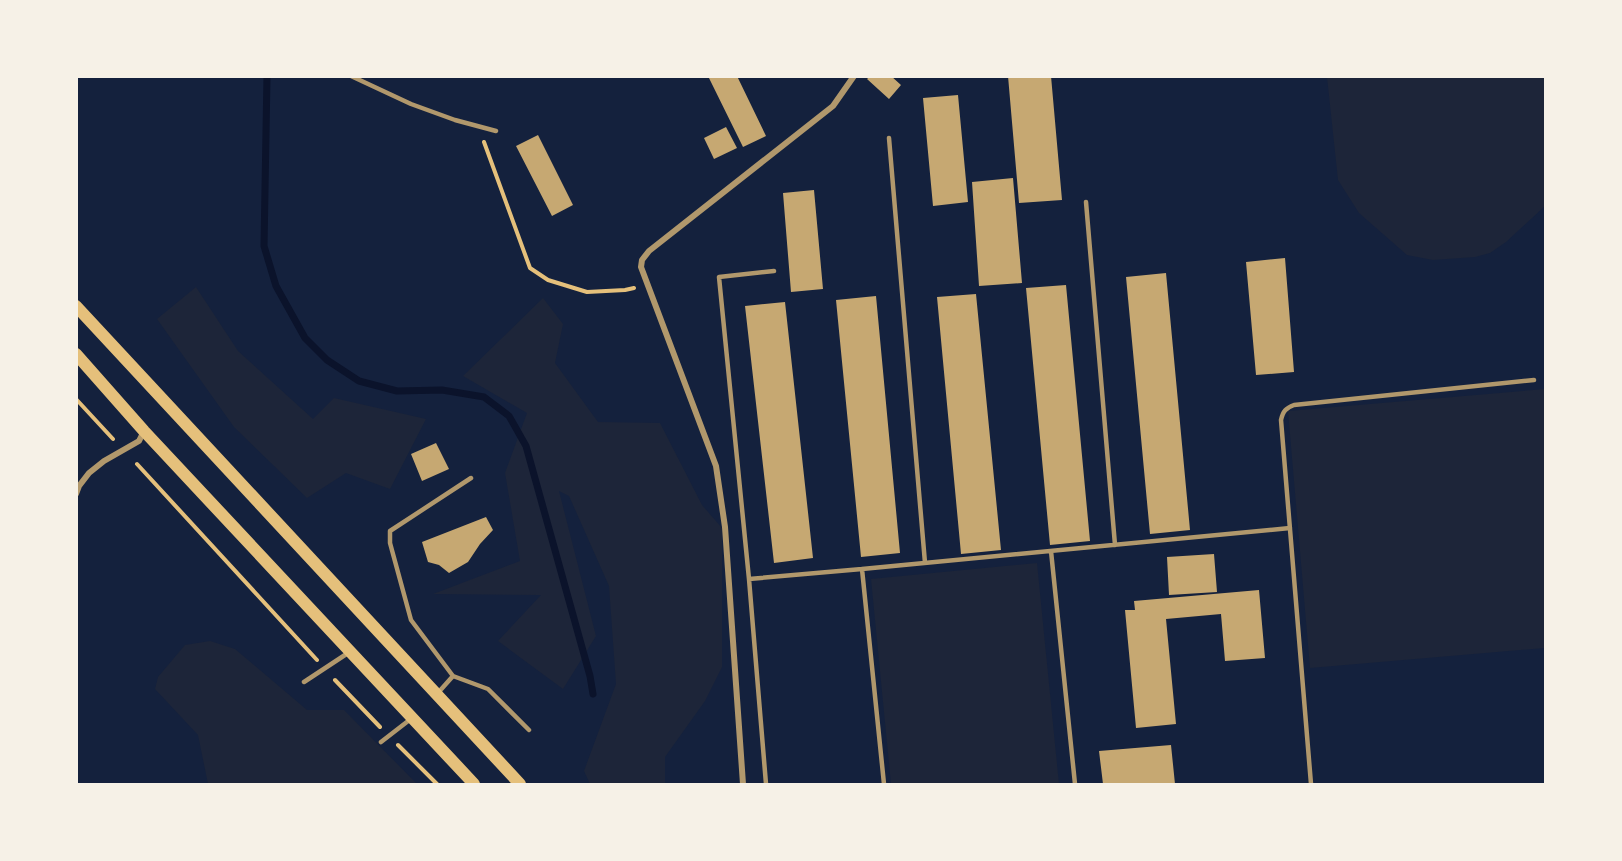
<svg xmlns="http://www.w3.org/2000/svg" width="1622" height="861" viewBox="0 0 1622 861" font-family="Inter,sans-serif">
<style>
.green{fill:#1d2539}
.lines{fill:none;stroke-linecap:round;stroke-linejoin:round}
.stream{stroke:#0b132b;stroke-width:7}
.building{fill:#c6a872}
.path{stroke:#e5c07b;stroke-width:4}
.service{stroke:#b1986c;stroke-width:4.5}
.minor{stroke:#b1986c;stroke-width:6}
.secondary{stroke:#e5c07b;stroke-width:12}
</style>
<rect width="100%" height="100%" fill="#14213d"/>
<path class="green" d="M 1327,77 L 1545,77 L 1545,206 L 1506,242 L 1490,253 L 1475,257 L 1433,260 L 1407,255 L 1359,213 L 1338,180 Z
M 196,287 L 238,351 L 313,419 L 334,398 L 426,419 L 390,489 L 346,473 L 307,498 L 234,427 L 157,319 Z
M 543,298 L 563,324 L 555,363 L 598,422 L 660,423 L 702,505 L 722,528 L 722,667 L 705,701 L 665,757 L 665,784 L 590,784 L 584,771 L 616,684 L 609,586 L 569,496 L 559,491 L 596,636 L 563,689 L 498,641 L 541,595 L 433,594 L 520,561 L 505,473 L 527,413 L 463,376 Z
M 1545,389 L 1545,648 L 1310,668 L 1288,411 Z
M 1037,563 L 1059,784 L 891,784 L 871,579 Z
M 210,641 L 235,649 L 307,710 L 344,710 L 417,784 L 208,784 L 198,735 L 155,689 L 158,677 L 185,645 Z"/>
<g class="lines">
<path class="stream" d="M 267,76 L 264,246 L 276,286 L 305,338 L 327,360 L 359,381 L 397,391 L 442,390 L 484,397 L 509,416 L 526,446 L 590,676 L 593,694"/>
</g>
<path class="building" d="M 708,76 L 737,76 L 766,136 L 743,147 Z
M 870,76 L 891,76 L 901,85 L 889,99 L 867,79 Z
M 1008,76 L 1051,76 L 1062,200 L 1019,203 Z
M 958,95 L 968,202 L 933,206 L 923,98 Z
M 726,127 L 737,148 L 714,159 L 704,138 Z
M 538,135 L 573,205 L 552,216 L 516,146 Z
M 1013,178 L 1022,283 L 979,286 L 972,182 Z
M 814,190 L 823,289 L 791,292 L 783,193 Z
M 1285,258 L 1294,372 L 1256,375 L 1246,262 Z
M 1166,273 L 1190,530 L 1150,534 L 1126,277 Z
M 1066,285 L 1090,541 L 1050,545 L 1026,288 Z
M 976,294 L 1001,550 L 961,554 L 937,297 Z
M 876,296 L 900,553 L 861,557 L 836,300 Z
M 785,302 L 813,558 L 774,563 L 745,306 Z
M 436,443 L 449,469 L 422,481 L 411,454 Z
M 486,517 L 493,530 L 480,544 L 468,562 L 449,573 L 439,565 L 428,562 L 422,542 Z
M 1214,554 L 1217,592 L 1169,595 L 1167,557 Z
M 1259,590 L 1265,658 L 1225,661 L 1221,614 L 1166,619 L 1176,724 L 1136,728 L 1125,610 L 1135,610 L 1134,601 Z
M 1171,745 L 1175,784 L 1103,784 L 1099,751 Z"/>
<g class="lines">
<path class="path" d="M 484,142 L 530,268 L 548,280 L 587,292 L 625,290 L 634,288
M 76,399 L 113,439
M 137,464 L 317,660
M 335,680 L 380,727
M 398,745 L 437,784"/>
<path class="service" d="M 351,76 L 411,104 L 455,120 L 496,131
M 889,138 L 925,563
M 1086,202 L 1115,545
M 1051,551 L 1075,784
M 749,579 L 862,569
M 453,676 L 488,689 L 529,730
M 304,682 L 348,653
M 437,694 L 453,676 L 411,620 L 390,543 L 390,531 L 471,478
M 381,742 L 412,718
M 766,784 L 749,579 L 719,277 L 774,271
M 884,784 L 862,569 L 1290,528
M 1311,784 L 1281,420 C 1283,411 1286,408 1294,405 L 1534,380"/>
<path class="minor" d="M 76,494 L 79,486 L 89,473 L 104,461 L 139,441 L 144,431
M 743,784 L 725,527 L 716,466 L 641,267 L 642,260 L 649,251 L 833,106 L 854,76"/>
<path class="secondary" d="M 76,306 L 520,784
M 76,354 L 144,431 L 474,784"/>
</g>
<rect width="1622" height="861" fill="none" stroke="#f6f1e7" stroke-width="156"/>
</svg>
